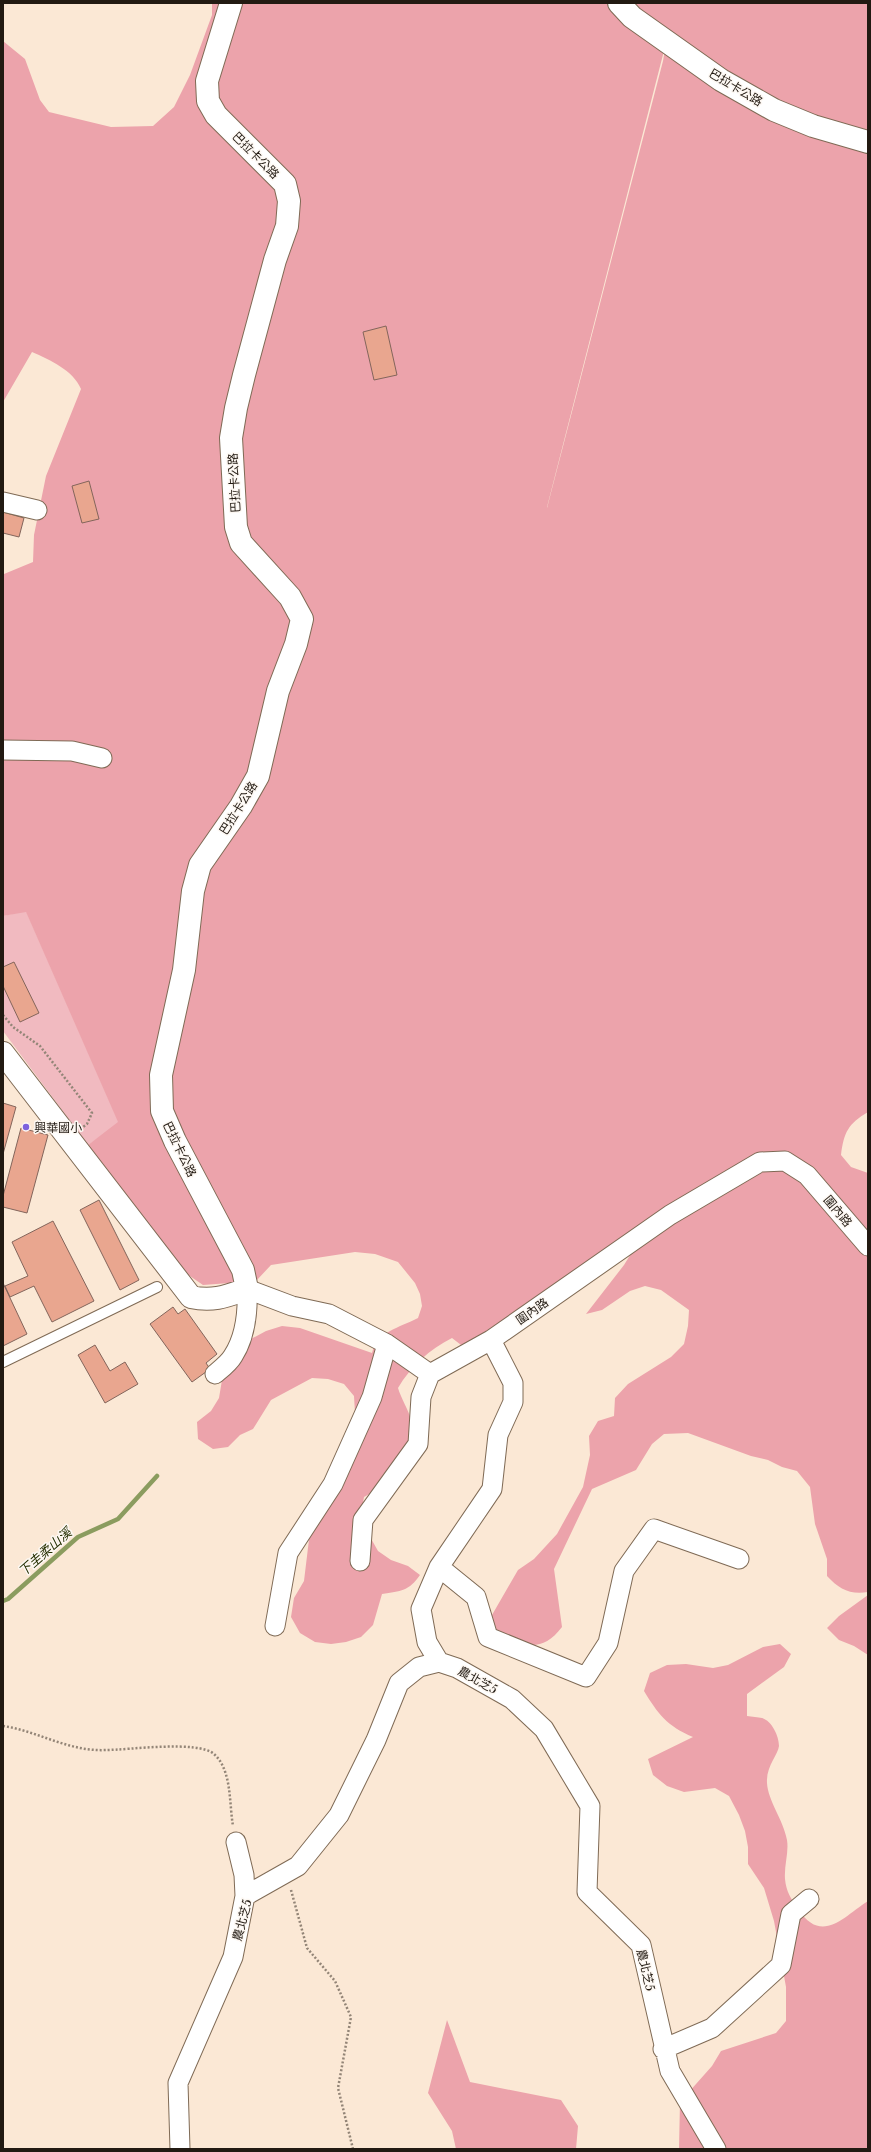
<svg xmlns="http://www.w3.org/2000/svg" width="871" height="2152" viewBox="0 0 871 2152" font-family="'Libre Baskerville','Noto Sans TC',serif">
<style>
.green{fill:#f1bac0}
.forest{fill:#eca3ab;fill-rule:evenodd}
.lines{fill:none;stroke-linecap:round;stroke-linejoin:round}
.stream{stroke:#8b9c5f;stroke-width:4.5}
.building{fill:#e9a68f;stroke:#83655b}
.service-casing{stroke:#7f6a55;stroke-width:12}
.minor-casing{stroke:#7f6a55;stroke-width:21}
.secondary-casing{stroke:#7f6a55;stroke-width:24}
.path{stroke:#938577;stroke-width:2.5;stroke-dasharray:2 2;stroke-linecap:butt}
.service{stroke:#fff;stroke-width:10}
.minor{stroke:#fff;stroke-width:19}
.secondary{stroke:#fff;stroke-width:22}
.poi-dot{fill:#7d62dd;stroke:#fdf8f3;stroke-width:1.5}
.labels{text-anchor:middle;dominant-baseline:central;stroke-width:3;stroke-linejoin:round;paint-order:stroke}
.street-label{font-size:12px;fill:#221a12;stroke:#fdf8f3}
.poi-label{font-size:12px;fill:#221a12;stroke:#fdf8f3;text-anchor:start}
.water-label{font-size:13px;font-style:italic;fill:#252f00;stroke:#fdf8f3}
</style>
<rect width="100%" height="100%" fill="#fbe8d5"/>
<path class="green" d="M 26,911 L 119,1123 L 88,1145 L 3,1031 L 3,916 Z"/>
<path class="forest" d="M 212,3 L 868,3 L 868,1112 C 848,1124 844,1132 841,1155 L 851,1167 L 868,1173 L 868,1592 C 850,1595 839,1589 827,1576 L 827,1559 L 815,1524 L 810,1487 L 797,1471 L 782,1467 L 768,1460 L 751,1456 L 688,1433 L 664,1434 L 652,1444 L 636,1470 L 592,1489 L 554,1569 L 562,1627 C 540,1656 521,1644 493,1632 L 492,1615 L 518,1570 L 534,1559 L 557,1534 L 583,1487 L 590,1455 L 589,1436 L 598,1421 L 614,1416 L 615,1398 L 628,1384 L 671,1357 L 684,1344 L 688,1326 L 689,1310 L 661,1290 L 645,1286 L 630,1291 L 602,1310 L 586,1314 L 624,1265 L 637,1244 L 631,1230 L 620,1242 L 488,1348 L 478,1358 L 452,1338 C 430,1349 410,1367 398,1388 C 401,1398 409,1411 411,1420 C 415,1442 401,1466 387,1482 C 381,1488 371,1493 364,1497 L 360,1519 L 378,1551 L 391,1560 L 408,1566 L 420,1575 C 409,1591 401,1591 382,1594 L 373,1625 L 361,1637 L 346,1642 L 331,1644 L 315,1642 L 300,1633 L 291,1617 L 294,1598 L 304,1581 L 311,1523 L 355,1413 L 354,1396 L 344,1384 L 328,1379 L 312,1378 L 271,1400 L 253,1429 L 240,1435 L 228,1447 L 213,1449 L 198,1439 L 197,1422 L 211,1411 L 219,1398 L 222,1380 L 251,1339 L 266,1331 L 282,1326 L 300,1328 L 372,1353 C 378,1331 399,1328 418,1318 L 422,1306 L 420,1294 L 415,1283 L 398,1262 L 375,1254 L 355,1252 L 271,1265 L 256,1281 L 203,1285 L 181,1270 L 88,1145 L 118,1122 L 26,912 L 3,916 L 3,573 L 4,574 L 33,562 L 34,535 L 46,476 L 81,389 C 73,370 50,360 32,352 L 3,402 L 3,41 L 25,59 L 40,100 L 49,112 L 111,127 L 153,126 L 174,107 L 190,75 L 212,15 ZM 667,39 L 663,61 L 547,508 L 547,507 Z
M 868,1595 L 868,1655 L 854,1646 L 839,1640 L 827,1628 L 839,1616 Z
M 780,1644 L 791,1654 L 784,1667 L 747,1694 L 747,1716 C 752,1717 758,1717 762,1718 C 772,1721 779,1736 779,1746 C 778,1755 766,1766 767,1783 C 768,1801 783,1819 787,1840 C 789,1853 784,1865 785,1879 C 786,1891 791,1899 798,1909 C 822,1945 843,1917 868,1901 L 868,2149 L 679,2149 L 680,2102 L 712,2066 L 721,2051 L 776,2033 L 786,2021 L 786,1987 L 774,1921 L 764,1888 L 748,1864 L 748,1847 L 745,1831 L 739,1815 L 729,1796 L 715,1788 L 684,1792 L 667,1786 L 653,1775 L 648,1759 L 693,1737 C 667,1726 658,1714 644,1691 L 650,1673 L 667,1665 L 686,1664 L 713,1668 L 728,1665 L 763,1647 Z
M 447,2020 L 470,2082 L 561,2100 L 578,2126 L 576,2149 L 456,2149 L 452,2131 L 428,2093 Z"/>
<g class="lines">
<path class="stream" d="M 3,1601 L 8,1599 L 78,1537 L 118,1519 L 157,1476"/>
</g>
<path class="building" d="M 386,326 L 397,375 L 374,380 L 363,332 Z
M 89,481 L 99,519 L 82,523 L 72,486 Z
M 3,512 L 24,518 L 19,537 L 3,533 Z
M 14,962 L 39,1013 L 20,1022 L 3,986 L 3,967 Z
M 3,1103 L 16,1107 L 3,1154 Z
M 21,1128 L 48,1135 L 27,1213 L 3,1207 L 3,1196 Z
M 99,1200 L 139,1280 L 120,1290 L 80,1210 Z
M 53,1221 L 94,1301 L 52,1322 L 34,1286 L 10,1297 L 5,1286 L 28,1276 L 12,1242 Z
M 3,1283 L 27,1334 L 3,1346 Z
M 173,1307 L 178,1314 L 185,1309 L 217,1354 L 206,1363 L 210,1369 L 192,1382 L 150,1324 Z
M 95,1345 L 110,1371 L 125,1362 L 138,1384 L 105,1403 L 78,1355 Z"/>
<g class="lines">
<defs>
<path id="service" d="M 3,1362 L 157,1287"/>
<path id="minor" d="M 3,502 L 37,510
M 3,750 L 72,751 L 102,758
M 215,1374 C 221,1369 229,1363 233,1356 C 246,1336 248,1312 247,1289 L 292,1306 L 329,1314 L 387,1344 L 430,1374 L 491,1340 L 670,1215 L 760,1162 L 785,1161 L 807,1175 L 868,1246
M 360,1561 L 363,1520 L 418,1444 L 421,1397 L 430,1374
M 439,1567 L 476,1597 L 488,1637 L 586,1677 L 608,1643 L 624,1571 L 654,1529 L 739,1559
M 275,1626 L 288,1553 L 333,1484 L 372,1397 L 387,1344
M 439,1662 L 427,1642 L 421,1609 L 439,1567 L 492,1489 L 498,1435 L 513,1402 L 513,1383 L 491,1340
M 245,1896 L 298,1866 L 339,1815 L 376,1740 L 399,1683 L 419,1667 L 439,1662 L 457,1668 L 512,1699 L 544,1729 L 590,1806 L 587,1892 L 641,1945 L 670,2071 L 716,2149
M 663,2049 L 712,2028 L 781,1965 L 791,1914 L 809,1899
M 180,2149 L 178,2083 L 233,1957 L 245,1896 L 244,1875 L 236,1842"/>
<path id="secondary" d="M 619,3 L 632,17 L 721,80 L 774,110 L 813,126 L 868,142
M 3,1053 L 191,1297 C 213,1302 227,1296 247,1289 L 243,1270 L 175,1141 L 162,1111 L 161,1075 L 184,970 L 193,891 L 200,865 L 241,806 L 258,776 L 278,691 L 296,644 L 302,619 L 290,597 L 241,543 L 236,527 L 231,438 L 236,408 L 244,375 L 275,260 L 287,226 L 289,201 L 285,184 L 216,115 L 208,101 L 207,81 L 231,3"/>
</defs>
<use href="#service" class="service-casing"/>
<use href="#minor" class="minor-casing"/>
<use href="#secondary" class="secondary-casing"/>
<path class="path" d="M 3,1015 L 13,1027 L 40,1046 L 92,1113 L 87,1124 L 83,1127
M 3,1726 C 38,1731 69,1752 106,1750 C 128,1750 198,1740 214,1754 C 232,1770 229,1803 233,1826
M 291,1890 L 307,1948 L 335,1981 L 351,2017 L 338,2088 L 353,2149"/>
<use href="#service" class="service"/>
<use href="#minor" class="minor"/>
<use href="#secondary" class="secondary"/>
</g>
<circle class="poi-dot" cx="26" cy="1127" r="4"/>
<g class="labels">
<g class="street-label">
<text transform="translate(736 87) rotate(31)">巴拉卡公路</text>
<text transform="translate(256 155) rotate(45)">巴拉卡公路</text>
<text transform="translate(234 483) rotate(-93)">巴拉卡公路</text>
<text transform="translate(238 808) rotate(-58)">巴拉卡公路</text>
<text transform="translate(180 1149) rotate(64)">巴拉卡公路</text>
<text transform="translate(838 1211) rotate(50)">圍內路</text>
<text transform="translate(532 1311) rotate(-35)">圍內路</text>
<text transform="translate(478 1680) rotate(29)">農北芝5</text>
<text transform="translate(242 1920) rotate(-75)">農北芝5</text>
<text transform="translate(646 1970) rotate(77)">農北芝5</text>
</g>
<g class="poi-label">
<text x="34" y="1127">興華國小</text>
</g>
<g class="water-label">
<text transform="translate(45 1552) rotate(-41)">下圭柔山溪</text>
</g>
</g>
<rect width="871" height="2152" fill="none" stroke="#221a12" stroke-width="8"/>
</svg>
